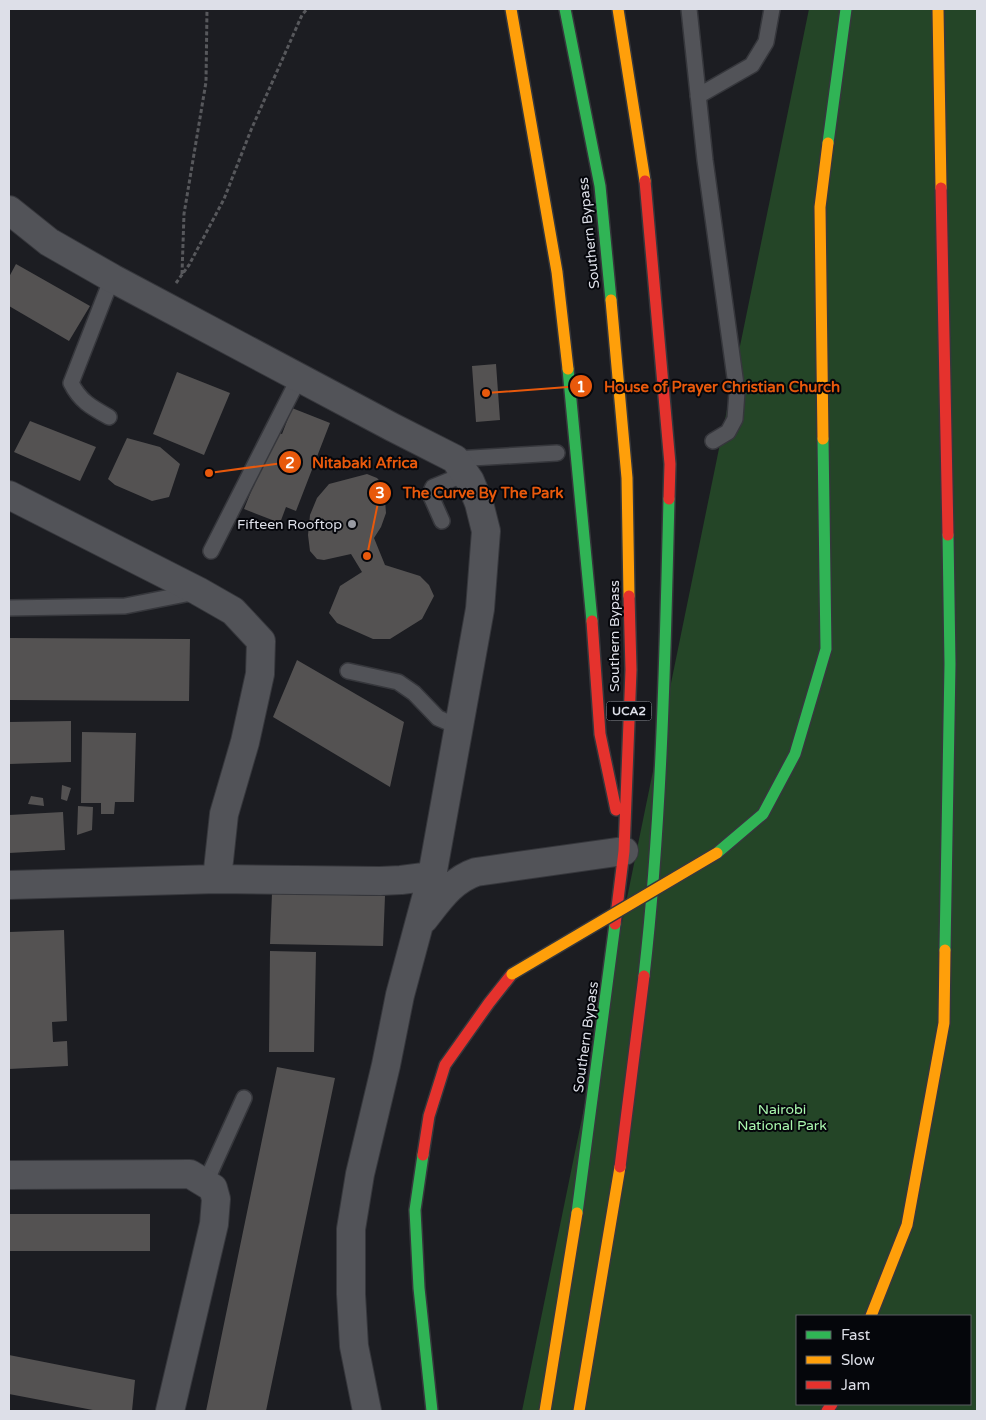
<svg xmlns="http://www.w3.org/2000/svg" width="986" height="1420" viewBox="0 0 986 1420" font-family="'Varela Round',sans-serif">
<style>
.green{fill:#244527;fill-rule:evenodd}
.building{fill:#545252}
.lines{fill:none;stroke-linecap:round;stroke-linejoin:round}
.lane-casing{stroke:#36373c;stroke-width:18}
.street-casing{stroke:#36373c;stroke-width:30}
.fast-casing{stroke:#36373c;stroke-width:14}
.slow-casing{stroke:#36373c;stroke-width:14}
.jam-casing{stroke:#36373c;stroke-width:14}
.path{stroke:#57585c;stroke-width:3;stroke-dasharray:4 2.5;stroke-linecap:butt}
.lane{stroke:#525358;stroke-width:15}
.street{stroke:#525358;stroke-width:28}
.fast{stroke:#30b455;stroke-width:11}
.slow{stroke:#ff9f0a;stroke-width:11}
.jam{stroke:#e5322d;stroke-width:11}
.slow-bridge-casing{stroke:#36373c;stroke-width:14;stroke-linecap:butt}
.slow-bridge{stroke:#ff9f0a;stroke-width:11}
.poi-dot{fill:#999ba3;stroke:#05060b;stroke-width:2}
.labels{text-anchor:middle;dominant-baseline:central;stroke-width:4;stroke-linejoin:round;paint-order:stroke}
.shield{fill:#05060b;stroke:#9c9ea6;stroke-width:1}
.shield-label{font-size:12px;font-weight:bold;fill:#dddfe8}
.street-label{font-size:14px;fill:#dddfe8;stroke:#05060b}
.poi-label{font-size:14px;fill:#dddfe8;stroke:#05060b;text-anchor:end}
.park-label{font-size:14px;fill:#aaf8ae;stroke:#05060b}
.leader{fill:none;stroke:#e8590c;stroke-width:2}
.callout-dot{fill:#e8590c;stroke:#05060b;stroke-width:2}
.mark-label{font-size:15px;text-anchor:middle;font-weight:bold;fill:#fff}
.callout-label{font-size:15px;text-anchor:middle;font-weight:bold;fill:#e8590c;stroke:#05060b;stroke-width:4;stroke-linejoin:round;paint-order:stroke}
</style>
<rect width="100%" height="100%" fill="#1c1d22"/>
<path class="green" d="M 809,9 L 977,9 L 977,1411 L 522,1411 ZM 797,1316 L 970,1316 L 970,1404 L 797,1404 Z"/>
<path class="building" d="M 16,264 L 90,306 L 69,341 L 9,306 L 9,277 Z
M 496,364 L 500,420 L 476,422 L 472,366 Z
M 177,372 L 230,393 L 204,455 L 153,434 Z
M 292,408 L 330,423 L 296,511 L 286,507 L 280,523 L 244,509 L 275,432 L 282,434 Z
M 30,421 L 96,447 L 80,481 L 14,452 Z
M 127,438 L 160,447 L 180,464 L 169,497 L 152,501 L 115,485 L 108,479 Z
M 367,474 L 377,478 L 384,486 L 386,513 L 381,527 L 374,538 L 385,565 L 420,576 L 429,585 L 434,596 L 422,619 L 390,639 L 373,639 L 337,623 L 329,613 L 340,586 L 362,572 L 351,554 L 324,560 L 317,559 L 310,551 L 308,535 L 310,515 L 317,498 L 329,484 Z
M 9,638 L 190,639 L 189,701 L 9,700 Z
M 297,660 L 404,722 L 390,787 L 273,717 Z
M 71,721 L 71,762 L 9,764 L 9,722 Z
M 82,732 L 136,733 L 134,802 L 115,802 L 114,814 L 101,814 L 101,803 L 81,803 Z
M 62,785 L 71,788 L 67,801 L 61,799 Z
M 31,796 L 43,798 L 44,806 L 28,804 Z
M 78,806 L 93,807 L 92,830 L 77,835 Z
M 63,812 L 65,850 L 9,853 L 9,815 Z
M 272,893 L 385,896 L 383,946 L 270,944 Z
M 64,930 L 67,1021 L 52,1022 L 53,1042 L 67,1041 L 68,1066 L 9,1069 L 9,932 Z
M 270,951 L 316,952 L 314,1052 L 269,1052 Z
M 277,1067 L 335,1078 L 266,1411 L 206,1411 Z
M 9,1214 L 150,1214 L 150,1251 L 9,1251 Z
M 9,1355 L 135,1380 L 132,1411 L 98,1411 L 9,1394 Z"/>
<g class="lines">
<defs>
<path id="lane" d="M 689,9 L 705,160 L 737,392 L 735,419 L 728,432 L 713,441
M 698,96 L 752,65 L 766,42 L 772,9
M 109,417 C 91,407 80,401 71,383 L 112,278
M 455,459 L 557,453
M 442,521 L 430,494 L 433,487 L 465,474
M 211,551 L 299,378
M 9,608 L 125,606 L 196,592
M 348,671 L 398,682 L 414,693 L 438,718 L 459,727
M 205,1184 L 244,1098"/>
<path id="street" d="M 9,210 L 49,242 L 112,278 L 392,427 L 455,459 L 470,481 L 479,503 L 486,531 L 480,609 L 432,876 L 400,995 L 386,1065 L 360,1174 L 351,1229 L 351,1294 L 354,1346 L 367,1411
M 9,495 L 198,591 L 233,611 L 261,641 L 260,674 L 245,742 L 224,814 L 217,879
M 9,885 L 217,879 L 380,881 L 401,880 L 432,876
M 424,919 C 439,900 452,880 476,872 L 624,851
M 9,1175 L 190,1174 L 213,1188 L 216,1199 L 214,1224 L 170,1411"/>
<path id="fast" d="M 565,9 L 600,186 L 611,300
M 828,143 L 846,9
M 568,369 L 592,621
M 717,853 L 763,814 L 795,754 L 826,649 L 823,439
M 945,950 L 950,664 L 948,535
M 644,976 C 662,818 665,658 669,499
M 423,1155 L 415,1210 L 419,1288 L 432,1411
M 577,1213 L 615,924"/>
<path id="slow" d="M 511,9 L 557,272 L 568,369
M 618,9 L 645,181
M 938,9 L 941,188
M 611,300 L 627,478 L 629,596
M 823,439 L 820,207 L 828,143
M 871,1316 L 907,1225 L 944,1023 L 945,950
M 545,1411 L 577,1213
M 579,1411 L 620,1167"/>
<path id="jam" d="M 645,181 L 670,464 L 669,499
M 941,188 L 948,535
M 592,621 L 600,734 L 616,810
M 615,924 L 624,851 L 631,670 L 629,596
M 423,1155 L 429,1116 L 445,1065 L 489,1003 L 512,974
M 620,1167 L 644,976
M 827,1411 L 832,1404"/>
</defs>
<use href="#lane" class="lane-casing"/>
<use href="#street" class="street-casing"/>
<use href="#fast" class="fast-casing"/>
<use href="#slow" class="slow-casing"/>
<use href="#jam" class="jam-casing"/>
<path class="path" d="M 182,274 L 184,214 L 206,82 L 207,9
M 176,283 L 189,265 L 224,199 L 251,130 L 302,15 L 307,9"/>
<use href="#lane" class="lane"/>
<use href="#street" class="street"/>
<use href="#fast" class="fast"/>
<use href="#slow" class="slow"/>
<use href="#jam" class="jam"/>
<defs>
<path id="slow-bridge" d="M 512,974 L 717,853"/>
</defs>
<use href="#slow-bridge" class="slow-bridge-casing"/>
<use href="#slow-bridge" class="slow-bridge"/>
</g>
<circle class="poi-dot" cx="352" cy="524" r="5"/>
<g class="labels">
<rect class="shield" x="606.5" y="701.5" width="45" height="19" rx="4"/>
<g class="shield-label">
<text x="629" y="711">UCA2</text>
</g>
<g class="street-label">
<text transform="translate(589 233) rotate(-96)">Southern Bypass</text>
<text transform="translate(614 636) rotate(-90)">Southern Bypass</text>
<text transform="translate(586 1037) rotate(-82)">Southern Bypass</text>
</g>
<g class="poi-label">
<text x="342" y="524">Fifteen Rooftop</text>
</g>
<g class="park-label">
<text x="782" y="1109">Nairobi<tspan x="782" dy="16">National Park</tspan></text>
</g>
</g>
<path class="leader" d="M486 393L581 386M209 473L290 462M367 556L380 493"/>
<g class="callout-dot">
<circle cx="486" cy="393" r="5"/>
<circle cx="209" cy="473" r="5"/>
<circle cx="367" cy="556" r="5"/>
<circle cx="581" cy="386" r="12"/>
<circle cx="290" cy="462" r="12"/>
<circle cx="380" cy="493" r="12"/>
</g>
<g class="mark-label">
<text x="581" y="392">1</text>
<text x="290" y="468">2</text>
<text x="380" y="498">3</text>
</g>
<g class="callout-label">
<text x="722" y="392">House of Prayer Christian Church</text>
<text x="365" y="468">Nitabaki Africa</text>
<text x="483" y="498">The Curve By The Park</text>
</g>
<rect width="986" height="1420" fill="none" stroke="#dddfe8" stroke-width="20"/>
<rect x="796" y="1315" width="175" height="90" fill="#05060b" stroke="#5b5d63"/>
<rect x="806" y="1331" width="25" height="8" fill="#30b455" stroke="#5b5d63"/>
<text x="841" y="1340" font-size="15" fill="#dddfe8">Fast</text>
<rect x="806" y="1356" width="25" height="8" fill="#ff9f0a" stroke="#5b5d63"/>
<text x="841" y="1365" font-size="15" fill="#dddfe8">Slow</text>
<rect x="806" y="1381" width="25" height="8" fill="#e5322d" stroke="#5b5d63"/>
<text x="841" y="1390" font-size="15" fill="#dddfe8">Jam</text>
</svg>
